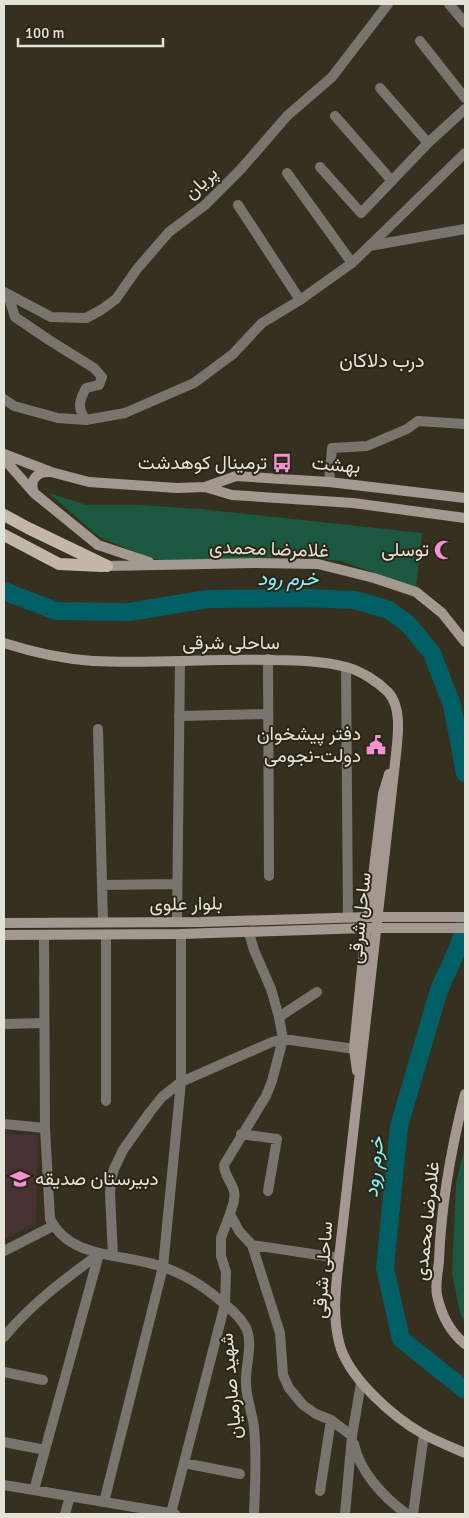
<svg xmlns="http://www.w3.org/2000/svg" width="469" height="1518" viewBox="0 0 469 1518" font-family="Signika,Vazirmatn,sans-serif">
<style>
.education{fill:#463233}
.green{fill:#1b583f}
.lines{fill:none;stroke-linecap:round;stroke-linejoin:round}
.river{stroke:#005f65;stroke-width:18}
.minor{stroke:#7a746e;stroke-width:10}
.tertiary{stroke:#7a746e;stroke-width:10}
.secondary{stroke:#a49990;stroke-width:10}
.primary{stroke:#c3b6aa;stroke-width:12}
.secondary-bridge{stroke:#a49990;stroke-width:10}
.labels{text-anchor:middle;dominant-baseline:central;stroke-width:4;stroke-linejoin:round;paint-order:stroke}
.street-label{font-size:19px;fill:#e4e1d7;stroke:#2c2617}
.poi-label{font-size:19px;fill:#e4e1d7;stroke:#2c2617;text-anchor:end}
.neighbourhood-label{font-size:20px;fill:#e4e1d7;stroke:#2c2617}
.water-label{font-size:20px;font-style:italic;fill:#87f2fb;stroke:#2c2617}
</style>
<rect width="100%" height="100%" fill="#363021"/>
<path class="education" d="M 4,1134 L 38,1135 L 36,1223 L 4,1239 Z"/>
<path class="green" d="M 49,493 L 87,505 L 138,505 L 200,509 L 422,533 L 416,588 L 341,561 L 298,557 L 169,560 L 152,559 L 99,537 Z
M 465,1145 L 465,1322 L 460,1313 L 452,1273 L 456,1183 Z"/>
<g class="lines">
<path class="river" d="M 4,591 L 56,611 L 129,612 L 208,599 L 306,598 L 355,600 L 389,610 L 408,624 L 432,653 L 452,705 L 465,773
M 465,925 L 458,948 L 439,990 L 399,1126 L 385,1268 L 401,1339 L 465,1390"/>
<path class="minor" d="M 449,4 L 465,23
M 420,41 L 465,98
M 380,88 L 428,143
M 335,116 L 392,181
M 320,167 L 361,213 L 428,143 L 465,109
M 287,173 L 352,263
M 238,205 L 300,300
M 369,246 L 465,229
M 8,295 L 15,317 L 49,340 L 94,368 L 102,377 L 99,385 L 86,388 C 79,401 77,408 86,420
M 329,482 L 332,448 L 367,446 L 407,429 L 418,421 L 465,424
M 268,659 L 269,876
M 346,667 L 348,917
M 179,716 L 268,714
M 98,729 L 103,922
M 102,885 L 177,884
M 177,922 L 180,661
M 249,933 L 254,950 L 271,989 L 279,1017 L 283,1039 L 272,1081 L 266,1096 L 224,1165 C 224,1178 237,1186 234,1199 C 234,1204 231,1209 230,1214 L 239,1231 L 252,1245 L 280,1333 L 283,1375 L 289,1388 L 303,1405 L 316,1414 L 331,1420 L 352,1436
M 279,1017 L 317,992
M 4,1024 L 44,1023
M 106,1101 L 106,935
M 4,1124 L 45,1128
M 241,1134 L 277,1139 L 268,1191
M 252,1245 L 339,1258
M 113,1256 L 110,1194 L 111,1180 L 114,1169 L 123,1150 L 150,1112 L 162,1097 L 181,1082 L 272,1042 L 283,1039 L 362,1050
M 4,1337 C 31,1304 65,1279 99,1254
M 4,1372 L 43,1380
M 4,1442 L 45,1450
M 354,1444 C 360,1472 384,1498 407,1514
M 184,1463 L 240,1474
M 4,1485 L 175,1514
M 34,1490 L 99,1254
M 320,1491 L 331,1420
M 104,1502 L 163,1267 L 181,1082 L 181,934
M 171,1513 L 225,1304 L 226,1272 L 221,1256 L 221,1238 L 230,1214
M 65,1514 L 70,1496
M 345,1514 L 352,1436 L 361,1383
M 413,1514 L 424,1434"/>
<path class="tertiary" d="M 4,292 L 51,317 L 86,318 L 101,310 L 116,299 L 137,269 L 169,232 L 205,205 L 241,169 L 287,116 L 332,77 L 388,4
M 4,399 L 14,406 L 58,418 L 86,420 L 125,413 L 194,383 L 233,354 L 262,323 L 300,300 L 352,263 L 465,153
M 44,935 L 45,1128 L 50,1219 C 71,1260 122,1253 160,1266 C 182,1273 205,1287 222,1302 C 231,1309 242,1318 247,1330 C 253,1346 245,1366 246,1383 C 246,1398 252,1412 254,1427 C 257,1456 255,1486 254,1514
M 4,1251 L 53,1226"/>
<path class="secondary" d="M 4,454 L 51,472 L 89,482 L 177,488 L 205,487 L 236,476 L 329,482 L 465,498
M 4,459 L 34,493 L 98,545 L 149,562
M 205,487 L 232,495 L 353,503 L 465,518
M 34,493 C 29,480 37,471 50,472
M 107,566 L 255,563 L 318,564 L 374,578 L 416,592 L 442,613 L 465,642
M 4,643 C 32,652 63,659 93,661 C 153,664 214,658 274,660 C 298,660 323,661 346,667 C 361,671 377,681 388,692 C 402,707 398,735 396,754 L 339,1258 C 336,1286 332,1314 339,1342 C 347,1377 393,1417 423,1434 C 436,1441 451,1447 465,1453
M 4,923 L 201,922 L 368,917 L 383,794 L 389,774
M 4,935 L 181,934 L 366,928 L 354,1048 L 357,1071
M 465,1094 C 451,1149 441,1204 439,1261 C 438,1271 435,1285 437,1295 C 441,1314 450,1332 465,1344"/>
<path class="primary" d="M 4,515 L 28,528 L 107,566
M 4,535 L 59,564 L 102,566"/>
<path class="secondary-bridge" d="M 368,917 L 465,917
M 366,928 L 465,928"/>
</g>
<defs>
<symbol id="bus-bare" viewBox="-9 -9 18 18"><path d="M-5-6H5V4H4V6H2V4H-2V6H-4V4H-5ZM-3.5-4V0h7V-4ZM-3.5 1.2v1.5H-2V1.2ZM2 1.2v1.5H3.5V1.2Z" fill="#f291d6" stroke="#2c2617" stroke-width="2.5" paint-order="stroke"/></symbol>
<symbol id="mosque-bare" viewBox="-9 -9 18 18"><path d="M3.5-4.9A6 6 0 1 0 3.5 4.9A5 5 0 1 1 3.5-4.9Z" fill="#f291d6" stroke="#2c2617" stroke-width="2.5" paint-order="stroke"/></symbol>
<symbol id="civic-bare" viewBox="-9 -9 18 18"><path d="M-.6-6.5H3V-4.5H.6V-3L4-1V1h2V6H-6V1h2V-1L-.6-3ZM-1.2 2.5V6h2.4V2.5Z" fill="#f291d6" stroke="#2c2617" stroke-width="2.5" paint-order="stroke"/></symbol>
<symbol id="school-bare" viewBox="-9 -9 18 18"><path d="M0-5L7-2L0 1L-7-2ZM-4 1L0 2.5L4 1V4Q0 6-4 4Z" fill="#f291d6" stroke="#2c2617" stroke-width="2.5" paint-order="stroke"/></symbol>
</defs>
<g fill-rule="evenodd">
<use href="#bus-bare" x="268" y="449" width="28" height="28"/>
<use href="#mosque-bare" x="430" y="536" width="28" height="28"/>
<use href="#civic-bare" x="362" y="731" width="28" height="28"/>
<use href="#school-bare" x="6" y="1165" width="28" height="28"/>
</g>
<g class="labels">
<g class="street-label">
<text transform="translate(201 183) rotate(-43)">پریان</text>
<text transform="translate(336 465) rotate(5)">بهشت</text>
<text transform="translate(269 549) rotate(2)">غلامرضا محمدی</text>
<text x="231" y="643">ساحلی شرقی</text>
<text transform="translate(186 904) rotate(-1)">بلوار علوی</text>
<text transform="translate(360 918) rotate(-84)">ساحل شرقی</text>
<text transform="translate(427 1221) rotate(-84)">غلامرضا محمدی</text>
<text transform="translate(323 1270) rotate(-86)">ساحلی شرقی</text>
<text transform="translate(231 1386) rotate(-95)">شهید صارمیان</text>
</g>
<g class="poi-label">
<text x="267" y="463">ترمینال کوهدشت</text>
<text x="429" y="550">توسلی</text>
<text x="361" y="734">دفتر پیشخوان<tspan x="361" dy="22">دولت-نجومی</tspan></text>
<text x="35" y="1179" text-anchor="start">دبیرستان صدیقه</text>
</g>
<g class="neighbourhood-label">
<text x="382" y="360">درب دلاکان</text>
</g>
<g class="water-label">
<text x="288" y="578">خرم رود</text>
<text transform="translate(374 1167) rotate(-84)">خرم رود</text>
</g>
</g>
<rect width="469" height="1518" fill="none" stroke="#e4e1d7" stroke-width="10"/>
<path d="M18 38v8h145v-8" fill="none" stroke="#e4e1d7" stroke-width="2.5"/>
<text x="25" y="38" font-size="15" fill="#e4e1d7" stroke="#2c2617" stroke-width="4" paint-order="stroke">100 m</text>
</svg>
